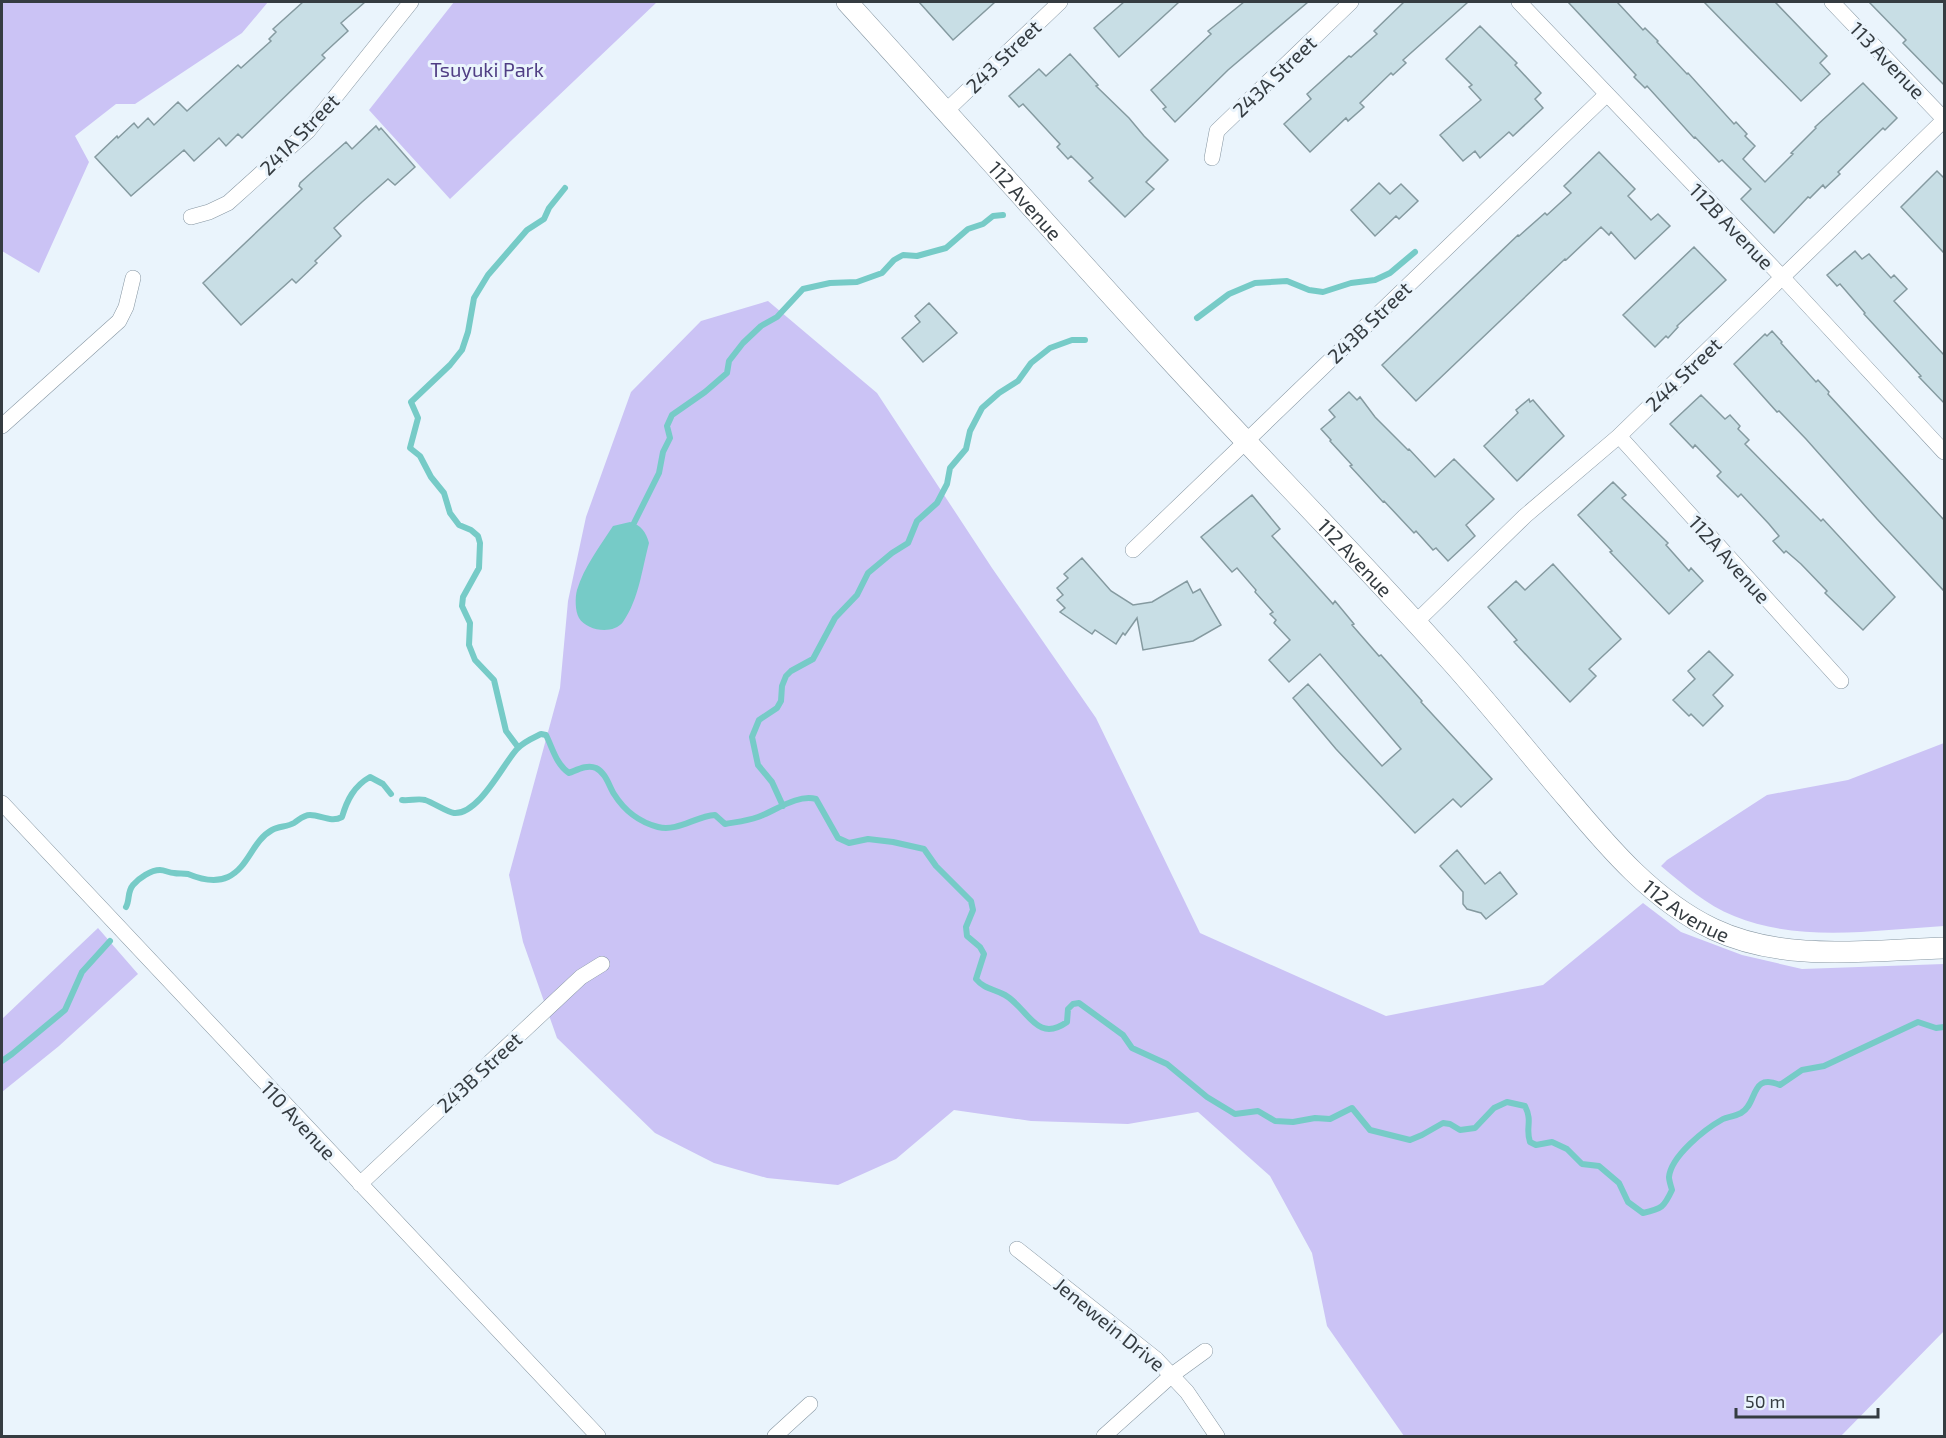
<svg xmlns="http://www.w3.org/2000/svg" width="1946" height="1438" viewBox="0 0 1946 1438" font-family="'Exo 2',sans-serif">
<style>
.green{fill:#cbc3f5}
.water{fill:#76cbc7}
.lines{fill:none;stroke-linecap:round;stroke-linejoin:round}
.stream{stroke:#76cbc7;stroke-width:6}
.building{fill:#c8dee5;stroke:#859aa0;stroke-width:1.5}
.street-casing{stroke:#8696a2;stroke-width:16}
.secondary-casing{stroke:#8696a2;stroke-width:22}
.street{stroke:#fff;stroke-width:15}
.secondary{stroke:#fff;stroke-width:21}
.labels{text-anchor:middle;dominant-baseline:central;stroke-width:6;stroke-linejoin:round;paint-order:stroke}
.street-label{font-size:20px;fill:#353c41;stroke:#eaf4fc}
.park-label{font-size:20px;fill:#503e84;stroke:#eaf4fc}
</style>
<rect width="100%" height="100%" fill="#eaf4fc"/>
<path class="green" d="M 2,2 L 268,2 L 242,33 L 135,104 L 116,104 L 75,136 L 89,162 L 39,273 L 2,251 Z
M 454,2 L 657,2 L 450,199 L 369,110 Z
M 768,301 L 877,393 L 992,568 L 1096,718 L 1200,933 L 1386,1016 L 1543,985 L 1643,903 L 1681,932 L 1742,955 L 1802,969 L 1944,964 L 1944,1331 L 1841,1436 L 1404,1436 L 1327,1326 L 1312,1253 L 1270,1176 L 1198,1112 L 1128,1124 L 1031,1121 L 954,1110 L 896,1159 L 838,1185 L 767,1178 L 714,1163 L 655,1133 L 557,1038 L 523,942 L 509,875 L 560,688 L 568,601 L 586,517 L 631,392 L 701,321 Z
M 1944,743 L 1944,926 C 1875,930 1800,943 1734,916 C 1706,905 1684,885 1661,866 L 1667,860 L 1767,795 L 1848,780 Z
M 98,928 L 138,974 L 59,1046 L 2,1092 L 2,1019 Z"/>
<path class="water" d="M 630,522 C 641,525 646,532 649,543 C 642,569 639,599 623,622 C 613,635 587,631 579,618 C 575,611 575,597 577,590 C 584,567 600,546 613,526 Z"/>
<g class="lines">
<path class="stream" d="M 1197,318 L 1229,294 L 1255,283 L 1287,281 L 1309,290 L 1323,292 L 1351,283 L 1375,280 L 1390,273 L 1415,252
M 634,523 L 659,473 L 663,452 L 670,438 L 667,426 L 672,415 L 705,392 L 727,373 L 729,361 L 743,343 L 761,326 L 777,317 L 803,289 L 830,283 L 857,282 L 882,273 L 894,260 L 903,255 L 917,256 L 946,248 L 968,229 L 983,224 L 993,216 L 1003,215
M 518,747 L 506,731 L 494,680 L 475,660 L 469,645 L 470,623 L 462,606 L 463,597 L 479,568 L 480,543 L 478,536 L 471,530 L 459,525 L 450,513 L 444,493 L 431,477 L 420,456 L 410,448 L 418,418 L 411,402 L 450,365 L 462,350 L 468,332 L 474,298 L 488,275 L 527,230 L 544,219 L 549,208 L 565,188
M 402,800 C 410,801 418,798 425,800 C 434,803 447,812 454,813 C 479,815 503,764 517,749 C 523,742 533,738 541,734 L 546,735 C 553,749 556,764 569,773 C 577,770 587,764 596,768 C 606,773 609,786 614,794 C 624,810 639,822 658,827 C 678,832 696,816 715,815 L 725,824 C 736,822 747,821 758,817 C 775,811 797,794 816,799 L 838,838 L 849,843 L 868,839 L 893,842 L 924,849 L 936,866 L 971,901 L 973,910 L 966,927 L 967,936 L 980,947 L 984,954 L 976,979 C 984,989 994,989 1005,995 C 1028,1008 1036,1044 1067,1022 L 1068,1009 L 1073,1004 L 1079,1003 L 1123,1035 L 1132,1048 L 1167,1064 L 1207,1097 L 1235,1114 L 1258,1111 L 1275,1121 L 1293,1122 L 1315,1118 L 1330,1119 L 1352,1108 L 1370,1130 L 1410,1140 L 1422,1135 L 1443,1123 L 1450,1124 L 1460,1130 L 1475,1128 L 1494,1108 L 1507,1102 L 1525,1106 C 1533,1122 1525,1128 1530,1142 L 1536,1145 L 1552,1142 L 1567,1149 L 1582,1164 L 1599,1166 L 1619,1183 L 1628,1202 L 1643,1213 C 1662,1209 1664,1207 1672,1190 C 1671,1186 1669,1181 1669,1177 C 1671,1156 1705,1129 1723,1119 C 1729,1117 1735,1116 1741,1113 C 1758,1104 1750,1072 1780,1085 L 1802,1070 L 1824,1066 L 1918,1022 L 1936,1028 L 1944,1027
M 783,806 L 772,782 L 758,765 L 752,737 L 759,720 L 777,708 L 781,701 L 782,686 L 786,676 L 791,671 L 813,659 L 835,618 L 857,595 L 868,573 L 892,553 L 908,543 L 917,521 L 937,503 L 947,484 L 950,468 L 966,449 L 970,431 L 982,408 L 999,393 L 1018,381 L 1031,363 L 1050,348 L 1072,340 L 1085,340
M 126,907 C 130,900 127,892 133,885 C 139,878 151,870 160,870 C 165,870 169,873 174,873 C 178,874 184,873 188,874 C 200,879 215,883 228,877 C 249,867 252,841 272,830 C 279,826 287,827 294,823 C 299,820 303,815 310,815 C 321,815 331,823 342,817 C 347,800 354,786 370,777 L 383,784 L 391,794
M 2,1061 L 12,1054 L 65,1010 L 82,972 L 110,941"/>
</g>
<path class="building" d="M 303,2 L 365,2 L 341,23 L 348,31 L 322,55 L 325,58 L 242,138 L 238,134 L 226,146 L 219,138 L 194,161 L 184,150 L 131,196 L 95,157 L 117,136 L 118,138 L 134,123 L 138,128 L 148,118 L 154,125 L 178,102 L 187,111 L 238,65 L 241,68 L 271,41 L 269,39 L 276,32 L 273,29 Z
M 919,2 L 995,2 L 953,40 Z
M 1124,2 L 1179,2 L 1119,57 L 1094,28 Z
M 1244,2 L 1308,2 L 1228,70 L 1175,122 L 1163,109 L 1166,107 L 1151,90 L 1211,34 L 1208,31 Z
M 1404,2 L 1468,2 L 1403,60 L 1406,63 L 1393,75 L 1391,73 L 1360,103 L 1364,107 L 1348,121 L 1346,118 L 1310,152 L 1284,124 L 1311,99 L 1307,94 L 1349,56 L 1351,57 L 1377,34 L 1374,31 Z
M 1568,2 L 1617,2 L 1643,30 L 1645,28 L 1658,41 L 1657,42 L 1687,74 L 1688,73 L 1734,124 L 1736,122 L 1747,134 L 1745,136 L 1755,146 L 1743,159 L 1765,182 L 1793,154 L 1791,153 L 1816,128 L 1815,127 L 1863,83 L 1897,118 L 1885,130 L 1883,128 L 1838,172 L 1840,174 L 1825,188 L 1823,185 L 1810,198 L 1808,197 L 1774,233 L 1741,199 L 1751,189 L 1722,160 L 1719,162 L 1695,137 L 1694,138 L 1647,86 L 1645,88 L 1634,77 L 1636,75 Z
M 1704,2 L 1775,2 L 1827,56 L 1820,63 L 1830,74 L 1801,101 Z
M 1869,2 L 1944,2 L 1944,85 L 1903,43 L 1906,40 Z
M 1480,26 L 1517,63 L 1515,65 L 1541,93 L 1535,99 L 1543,108 L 1513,136 L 1509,132 L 1480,158 L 1475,151 L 1463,161 L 1440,135 L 1481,100 L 1469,87 L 1472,85 L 1446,59 Z
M 1070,54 L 1098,85 L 1096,86 L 1129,118 L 1144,136 L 1168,160 L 1146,182 L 1154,189 L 1125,217 L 1089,181 L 1093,178 L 1071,156 L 1068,159 L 1057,147 L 1060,144 L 1023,104 L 1019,107 L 1009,96 L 1039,69 L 1046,76 Z
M 376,126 L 379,130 L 381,128 L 415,167 L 395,185 L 388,179 L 362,202 L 334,228 L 341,236 L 315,261 L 317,263 L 296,283 L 292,279 L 241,325 L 203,283 L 302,189 L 299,186 L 300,183 L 311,173 L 346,142 L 352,149 Z
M 1599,152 L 1635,189 L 1628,196 L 1651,220 L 1658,214 L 1670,226 L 1635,259 L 1611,232 L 1609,235 L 1601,227 L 1566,260 L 1565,259 L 1416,401 L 1382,365 L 1518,235 L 1519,236 L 1545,213 L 1547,215 L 1571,193 L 1564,186 Z
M 1937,171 L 1944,178 L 1944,253 L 1901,207 Z
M 1379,183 L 1390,194 L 1401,184 L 1418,201 L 1399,219 L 1396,216 L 1375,236 L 1351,210 Z
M 1694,247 L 1726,280 L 1677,326 L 1678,327 L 1668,338 L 1666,336 L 1655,347 L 1623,315 Z
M 1855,251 L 1862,259 L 1869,254 L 1891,278 L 1894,275 L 1907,289 L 1894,301 L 1944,355 L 1944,403 L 1919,377 L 1921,376 L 1864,314 L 1865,313 L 1840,284 L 1837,286 L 1827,275 Z
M 929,303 L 957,333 L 923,362 L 902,338 L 920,322 L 915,316 Z
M 1772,331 L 1782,342 L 1781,343 L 1816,382 L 1818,380 L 1829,392 L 1828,394 L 1944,520 L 1944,591 L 1877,519 L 1806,439 L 1779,411 L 1777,412 L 1734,364 L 1765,334 L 1767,336 Z
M 1349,392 L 1357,400 L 1360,397 L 1375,417 L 1408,450 L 1409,449 L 1435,477 L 1454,459 L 1494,499 L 1466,525 L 1475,536 L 1448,561 L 1436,548 L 1433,550 L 1416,531 L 1414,533 L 1384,501 L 1383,502 L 1350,466 L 1352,465 L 1330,441 L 1331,440 L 1321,429 L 1335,417 L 1329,410 Z
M 1701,395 L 1725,419 L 1730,415 L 1740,426 L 1738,429 L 1749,440 L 1745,444 L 1821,521 L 1823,519 L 1895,597 L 1863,630 L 1825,593 L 1827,591 L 1801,564 L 1786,551 L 1784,553 L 1773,541 L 1779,536 L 1769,524 L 1741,494 L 1738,497 L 1717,476 L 1721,472 L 1695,445 L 1693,448 L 1670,424 Z
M 1529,399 L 1530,402 L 1533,400 L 1564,436 L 1517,481 L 1484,446 L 1518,413 L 1516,410 Z
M 1613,482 L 1626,495 L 1622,498 L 1668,543 L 1666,545 L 1689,571 L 1691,568 L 1703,581 L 1669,614 L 1610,552 L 1612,551 L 1578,515 Z
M 1252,495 L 1280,529 L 1272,536 L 1333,604 L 1335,601 L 1354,624 L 1352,625 L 1379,656 L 1381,655 L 1422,701 L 1421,702 L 1492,779 L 1461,807 L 1453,799 L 1415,833 L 1336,749 L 1293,698 L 1308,684 L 1382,766 L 1401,749 L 1320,654 L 1289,682 L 1269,660 L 1290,640 L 1274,623 L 1276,620 L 1270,614 L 1273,612 L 1255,592 L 1256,590 L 1237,568 L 1232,572 L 1201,537 Z
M 1082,558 L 1111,591 L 1133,605 L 1152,602 L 1187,581 L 1193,593 L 1200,589 L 1221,625 L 1193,641 L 1143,650 L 1137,618 L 1125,635 L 1123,633 L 1116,644 L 1095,630 L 1092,634 L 1060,612 L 1065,608 L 1057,600 L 1063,595 L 1057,588 L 1068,578 L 1064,574 Z
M 1553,564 L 1621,639 L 1589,669 L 1596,676 L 1570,702 L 1514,642 L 1517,640 L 1488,607 L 1516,581 L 1525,590 Z
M 1709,651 L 1733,675 L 1713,695 L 1723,706 L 1703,726 L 1691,714 L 1689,716 L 1673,700 L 1695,679 L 1688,671 Z
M 1457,850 L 1485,884 L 1500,872 L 1517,894 L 1486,919 L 1481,913 L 1467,909 L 1463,904 L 1463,892 L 1440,866 Z"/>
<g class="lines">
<defs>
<path id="street" d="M 1519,2 L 1783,278 L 1944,452
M 1832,2 L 1944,119
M 946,111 L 1060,2
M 1212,158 L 1217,131 L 1351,2
M 191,217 L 209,212 L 228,203 L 308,131 L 411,2
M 2,426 L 119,321 L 126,307 L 133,278
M 1619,436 L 1841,681
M 1133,550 L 1606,95
M 1416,622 L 1525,516 L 1619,436 L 1944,120
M 2,803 L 598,1436
M 360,1184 L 581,977 L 602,964
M 1017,1249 L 1156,1359 L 1187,1392 L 1217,1436
M 775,1436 L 810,1404
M 1104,1436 L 1172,1375 L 1205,1351"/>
<g id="secondary">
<path id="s1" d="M 847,2 C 955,121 1062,242 1171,361 C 1260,458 1352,551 1440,649 C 1484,697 1525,749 1568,799 C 1609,848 1654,901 1713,929 C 1785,963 1868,950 1944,948"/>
</g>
</defs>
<use href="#street" class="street-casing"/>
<use href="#secondary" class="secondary-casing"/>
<use href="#street" class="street"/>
<use href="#secondary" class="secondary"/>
</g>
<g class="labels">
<g class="street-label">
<text transform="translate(1003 56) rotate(-44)">243 Street</text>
<text transform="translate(1888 60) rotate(46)">113 Avenue</text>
<text transform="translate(1274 76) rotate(-44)">243A Street</text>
<text transform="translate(299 134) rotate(-46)">241A Street</text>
<text stroke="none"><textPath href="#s1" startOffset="267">112 Avenue</textPath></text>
<text transform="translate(1732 226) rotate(46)">112B Avenue</text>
<text transform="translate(1369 322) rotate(-44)">243B Street</text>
<text transform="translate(1683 374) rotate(-44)">244 Street</text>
<text stroke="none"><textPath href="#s1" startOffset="753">112 Avenue</textPath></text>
<text transform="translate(1730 559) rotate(48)">112A Avenue</text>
<text stroke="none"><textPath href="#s1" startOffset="1239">112 Avenue</textPath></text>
<text transform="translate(479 1072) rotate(-43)">243B Street</text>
<text transform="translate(299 1120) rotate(47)">110 Avenue</text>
<text transform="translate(1110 1324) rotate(39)">Jenewein Drive</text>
</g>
<g class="park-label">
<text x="487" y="69">Tsuyuki Park</text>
</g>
</g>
<rect width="1946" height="1438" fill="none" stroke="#353c41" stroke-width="6"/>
<path d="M1736 1408v9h142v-9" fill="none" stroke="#353c41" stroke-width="3"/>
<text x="1745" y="1408" font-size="18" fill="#353c41" stroke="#eaf4fc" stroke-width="4.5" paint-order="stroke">50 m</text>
</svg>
